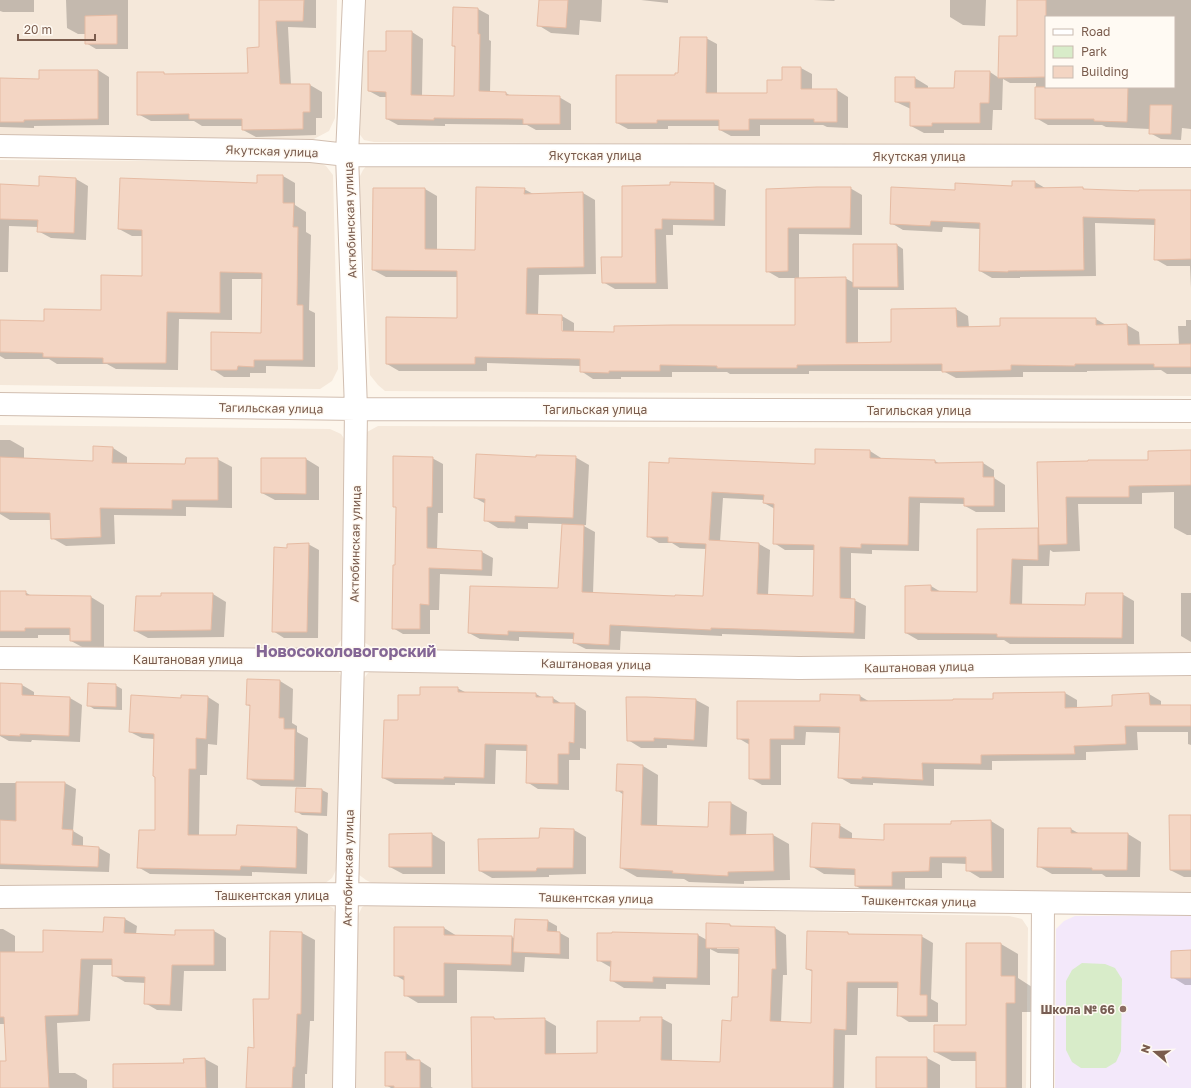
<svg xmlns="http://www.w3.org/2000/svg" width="1191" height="1088" viewBox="0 0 1191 1088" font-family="'Golos Text',sans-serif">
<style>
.residential{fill:#f5e8da;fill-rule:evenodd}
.education{fill:#f3e8fa}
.green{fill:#d8ecc9}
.shadow{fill:#0003;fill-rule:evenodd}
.building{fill:#f3d5c3;stroke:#e6bba3;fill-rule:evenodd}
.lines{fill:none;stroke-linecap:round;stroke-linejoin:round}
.street-casing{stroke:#d1beb0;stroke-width:24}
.street{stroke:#fff;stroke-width:22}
.education-dot{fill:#8d6e63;stroke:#fffaf3;stroke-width:1.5}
.labels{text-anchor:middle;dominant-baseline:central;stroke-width:3;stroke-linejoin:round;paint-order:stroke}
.street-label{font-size:12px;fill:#7a5c4d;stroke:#fffaf3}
.education-label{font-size:12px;font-weight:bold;fill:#785e54;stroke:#fffaf3;text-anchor:end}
.district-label{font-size:16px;font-weight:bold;fill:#846695;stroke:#fffaf3}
</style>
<rect width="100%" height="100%" fill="#fdf6ec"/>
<path class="residential" d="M 0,0 L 337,0 L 335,118 L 329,131 L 312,140 L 0,140 Z
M 364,0 L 1191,0 L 1191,147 L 374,142 L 364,140 L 358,132 ZM 1046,17 L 1174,17 L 1174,87 L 1046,87 Z
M 0,160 L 318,162 L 326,166 L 333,175 L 338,369 L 332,381 L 320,389 L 0,385 Z
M 369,163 L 1191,164 L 1191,396 L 385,391 L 378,385 L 370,375 L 359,178 L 363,170 Z
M 0,425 L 330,429 L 341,434 L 347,443 L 344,636 L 337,646 L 323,652 L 0,650 Z
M 378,426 L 1191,429 L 1191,657 L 802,659 L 380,652 L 362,641 L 364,444 L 367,432 Z
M 0,665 L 325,666 L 339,672 L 342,678 L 336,870 L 332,878 L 320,887 L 0,888 Z
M 376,668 L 1191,674 L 1191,897 L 376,885 L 366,880 L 358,874 L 362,681 L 368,673 Z
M 320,902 L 333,908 L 338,920 L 335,1088 L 0,1088 L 0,905 Z
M 371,903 L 1009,916 L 1022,919 L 1028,928 L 1026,1088 L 355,1088 L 357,918 L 362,907 Z"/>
<path class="education" d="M 1191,915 L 1191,1088 L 1055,1088 L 1056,929 L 1064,921 L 1075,916 Z"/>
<path class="green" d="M 1082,963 L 1105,964 L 1115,968 L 1122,979 L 1121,1051 L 1116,1062 L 1106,1068 L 1081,1068 L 1072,1062 L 1066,1050 L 1066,981 L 1072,970 Z"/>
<path class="shadow" d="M 0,0 L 34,0 L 34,12 L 3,12 L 0,11 Z
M 66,0 L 128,0 L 128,49 L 96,49 L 86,43 L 86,34 L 78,34 L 67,28 Z
M 260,0 L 316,0 L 316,28 L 288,27 L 291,85 L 310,85 L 322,92 L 322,118 L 316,118 L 316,135 L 256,137 L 243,130 L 243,126 L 202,126 L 194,121 L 151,121 L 138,114 L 163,73 L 167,75 L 249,74 L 260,48 Z
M 540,0 L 602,0 L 601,22 L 580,20 L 579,35 L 551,33 L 538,25 Z
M 641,0 L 668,0 L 668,3 Z
M 813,0 L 835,0 L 834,1 Z
M 950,0 L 986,0 L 985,26 L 963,25 L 950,17 Z
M 1018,0 L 1191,0 L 1191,129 L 1182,128 L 1181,140 L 1161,139 L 1150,133 L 1150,129 L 1106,127 L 1102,125 L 1048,125 L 1036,118 L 1036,83 L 1010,83 L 1003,79 L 1002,110 L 993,110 L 992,130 L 944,130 L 944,133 L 924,133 L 911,126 L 911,109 L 896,102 L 896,78 L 915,78 L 928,86 L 928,89 L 955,89 L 990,72 L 999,78 L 1000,37 L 1018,37 ZM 1046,17 L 1174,17 L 1174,87 L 1046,87 Z
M 478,9 L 489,15 L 489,40 L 491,41 L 490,93 L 506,93 L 511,96 L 559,97 L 571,104 L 571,130 L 536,130 L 527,125 L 445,124 L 445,126 L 398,125 L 387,119 L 387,97 L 380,97 L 369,91 L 387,52 L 412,32 L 423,39 L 422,96 L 455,97 L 456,48 L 453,46 Z
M 706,38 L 717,44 L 717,94 L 768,94 L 783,81 L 801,68 L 812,74 L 812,90 L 837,90 L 848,97 L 848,128 L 827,127 L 823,125 L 760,125 L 760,136 L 731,136 L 720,130 L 720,126 L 668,126 L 668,129 L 628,129 L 617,123 L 679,74 Z
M 98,70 L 109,77 L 109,125 L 34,126 L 34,128 L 0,127 L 0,80 L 40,80 L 40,71 Z
M 283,176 L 295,183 L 295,205 L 306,212 L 306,232 L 311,235 L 309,310 L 315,313 L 315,367 L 266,366 L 266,373 L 250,373 L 250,377 L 224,377 L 212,369 L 262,334 L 263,279 L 232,279 L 232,320 L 179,319 L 178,370 L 116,369 L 107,364 L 57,364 L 49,359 L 5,359 L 0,356 L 0,321 L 45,322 L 102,311 L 143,277 L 143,236 L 132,236 L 119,229 Z
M 76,179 L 88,186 L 86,240 L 51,238 L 38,231 L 38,227 L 9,226 L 8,272 L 0,272 L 0,185 L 40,187 Z
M 1035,182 L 1045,188 L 1082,188 L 1087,190 L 1140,192 L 1191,191 L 1191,288 L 1190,266 L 1167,266 L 1155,259 L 1156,225 L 1095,223 L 1096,276 L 1020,277 L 1020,278 L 992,278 L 980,271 L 981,229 L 943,227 L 942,232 L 903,230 L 891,223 L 956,191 L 1013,187 Z
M 714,184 L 726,190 L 725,226 L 673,225 L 673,235 L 666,235 L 668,289 L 615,289 L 603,282 L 623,258 L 671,186 Z
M 850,188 L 862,195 L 862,235 L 799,234 L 799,279 L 845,278 L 854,283 L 897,245 L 903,249 L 904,290 L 860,290 L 858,289 L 858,343 L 892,343 L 956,309 L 968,316 L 969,328 L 1001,327 L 1096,319 L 1106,325 L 1127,325 L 1139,332 L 1140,346 L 1179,345 L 1178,326 L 1186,326 L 1186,320 L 1191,320 L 1191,374 L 1167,374 L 1161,370 L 1087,371 L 1087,372 L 1023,372 L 1023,377 L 956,378 L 943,371 L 809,371 L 809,374 L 730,374 L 727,372 L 672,372 L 672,377 L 621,377 L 621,379 L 593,379 L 581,371 L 581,366 L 487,363 L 487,371 L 399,371 L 387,364 L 458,319 L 458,277 L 386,277 L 373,270 L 425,189 L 437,196 L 437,250 L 476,251 L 524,189 L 535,195 L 583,193 L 595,200 L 596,274 L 539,275 L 538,315 L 562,316 L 574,323 L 574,332 L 615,333 L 796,326 L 796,278 L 779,278 L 767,271 L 767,190 ZM 561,321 L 563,321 L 563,336 L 561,336 Z
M 0,440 L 10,440 L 24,448 L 24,458 L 94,462 L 113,448 L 127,457 L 127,465 L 186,465 L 217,459 L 232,467 L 232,508 L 186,507 L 186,516 L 114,515 L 115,544 L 66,546 L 52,538 L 51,520 L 10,520 L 0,514 Z
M 870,451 L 881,458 L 881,459 L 935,461 L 940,464 L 983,463 L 994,470 L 994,478 L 1005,485 L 1005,512 L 976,512 L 965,506 L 965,504 L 920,503 L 919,551 L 872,550 L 872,554 L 851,553 L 851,600 L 854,600 L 866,606 L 865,639 L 722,634 L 722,636 L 621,631 L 620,650 L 586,649 L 574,643 L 574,639 L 519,637 L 519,641 L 480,639 L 469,633 L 559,589 L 563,524 L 528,523 L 528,529 L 498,528 L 485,520 L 486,504 L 475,498 L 537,458 L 575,457 L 589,465 L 586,525 L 582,525 L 595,532 L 593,594 L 704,597 L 707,549 L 680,548 L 672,543 L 659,543 L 648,536 L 650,463 L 816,465 ZM 723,498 L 764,500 L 764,503 L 775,509 L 774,543 L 785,550 L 815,550 L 814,597 L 768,595 L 770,550 L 759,544 L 720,542 Z
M 1191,451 L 1191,535 L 1187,535 L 1174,528 L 1174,492 L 1142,493 L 1142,504 L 1078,504 L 1080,551 L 1053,552 L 1050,550 L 1049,566 L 1023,566 L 1022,606 L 1086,606 L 1122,594 L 1134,601 L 1134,644 L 1010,644 L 1004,640 L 918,640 L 906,633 L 931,586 L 941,592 L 978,593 L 978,530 L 1040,530 L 1038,463 L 1149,461 Z
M 432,458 L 443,464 L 443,513 L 438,513 L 437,550 L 482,552 L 493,558 L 492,576 L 440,574 L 439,610 L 430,610 L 430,634 L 403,634 L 393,628 L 396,566 L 397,508 L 394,506 Z
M 262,459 L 306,459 L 319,467 L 319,500 L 275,500 L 262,493 Z
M 308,544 L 319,550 L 318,638 L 284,638 L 273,631 L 288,549 Z
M 0,592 L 25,592 L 33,597 L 91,597 L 104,605 L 104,648 L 84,648 L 71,641 L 71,635 L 38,635 L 38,638 L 0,638 Z
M 1181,593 L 1191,593 L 1191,642 L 1181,636 Z
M 213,594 L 226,602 L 224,637 L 148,638 L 135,631 Z
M 280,681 L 293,689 L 292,723 L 297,726 L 297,732 L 308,738 L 306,787 L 261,786 L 248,778 L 250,706 L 247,705 Z
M 0,684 L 22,685 L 34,692 L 34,697 L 70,698 L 82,705 L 80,742 L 32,740 L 31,742 L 9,741 L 0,736 Z
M 115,685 L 122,689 L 122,710 L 94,709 L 88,705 Z
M 457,688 L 467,693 L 536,694 L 543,698 L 553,698 L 562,704 L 575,704 L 586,711 L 586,749 L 580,748 L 580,760 L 569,760 L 569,790 L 538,789 L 527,782 L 528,751 L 496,750 L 495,784 L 455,783 L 455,785 L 395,784 L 383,778 L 399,721 L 421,696 Z
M 1065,693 L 1077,700 L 1077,709 L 1113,707 L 1113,696 L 1149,694 L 1161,701 L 1161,706 L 1191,706 L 1191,745 L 1188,744 L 1188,732 L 1137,732 L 1138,750 L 1086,752 L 1086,760 L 992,761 L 992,770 L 934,769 L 934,786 L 873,783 L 873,785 L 851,784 L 839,777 L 840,733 L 806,732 L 805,745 L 781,745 L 781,785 L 762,785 L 750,778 L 750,745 L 738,738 L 821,702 L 860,696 L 870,702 L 994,700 Z
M 208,697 L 219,704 L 217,745 L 208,744 L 207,775 L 200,775 L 199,836 L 237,836 L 297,828 L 308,834 L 307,874 L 252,872 L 252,876 L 150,874 L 138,867 L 156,831 L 154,739 L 142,738 L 130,732 L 182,699 Z
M 696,700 L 709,707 L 707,747 L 667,745 L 667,748 L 641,748 L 628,740 Z
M 643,766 L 658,775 L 657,827 L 709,828 L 710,803 L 731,803 L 747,812 L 746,836 L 773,835 L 789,844 L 790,880 L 744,881 L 744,884 L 689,882 L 684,879 L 637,877 L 621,868 L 624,795 L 617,790 Z
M 0,783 L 65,783 L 76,789 L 73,831 L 83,837 L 83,847 L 99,848 L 110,854 L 109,872 L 0,869 Z
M 322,790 L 328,793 L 327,816 L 302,815 L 296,811 Z
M 1191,816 L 1191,877 L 1184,877 L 1170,870 Z
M 991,821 L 1004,829 L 1004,878 L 980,878 L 967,870 L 967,864 L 942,863 L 942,878 L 905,878 L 905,893 L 868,893 L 856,886 L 856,875 L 824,874 L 811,866 L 839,825 L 852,833 L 852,840 L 885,841 L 952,825 L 952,822 Z
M 1071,829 L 1080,834 L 1128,834 L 1141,842 L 1140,877 L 1106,877 L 1102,874 L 1052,874 L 1038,866 Z
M 574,830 L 586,837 L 586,874 L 549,875 L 549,877 L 492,878 L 480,871 L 540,839 Z
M 432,834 L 445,842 L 445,874 L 403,874 L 390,867 Z
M 125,919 L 137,926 L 136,934 L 176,936 L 214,931 L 226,938 L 226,971 L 184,971 L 182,1011 L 157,1010 L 145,1003 L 146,983 L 125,982 L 113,975 L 113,965 L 93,965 L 90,1021 L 57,1023 L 59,1073 L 75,1073 L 87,1080 L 87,1088 L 0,1088 L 0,1062 L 7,1062 L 5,1024 L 0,1024 L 0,929 L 3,929 L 15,936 L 15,953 L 44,953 L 104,933 Z
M 548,921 L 557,926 L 557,933 L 560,933 L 569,938 L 569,959 L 525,957 L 524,972 L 457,970 L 457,1003 L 418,1003 L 405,995 L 405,981 L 395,975 L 444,928 L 457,936 L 512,937 L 515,939 Z
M 707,924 L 730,925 L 734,927 L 775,928 L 786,935 L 787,975 L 783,975 L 781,1023 L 812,1024 L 813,972 L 807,969 L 847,933 L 851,935 L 921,936 L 933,943 L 931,999 L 938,1003 L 938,1022 L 909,1022 L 898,1015 L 898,988 L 858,988 L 857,1035 L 845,1035 L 844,1088 L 473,1088 L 494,1018 L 497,1020 L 544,1019 L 556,1026 L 556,1055 L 598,1054 L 641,1022 L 661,1018 L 672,1024 L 672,1061 L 721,1063 L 739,998 L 740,954 L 718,953 L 710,949 L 710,985 L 666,984 L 666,989 L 624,988 L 611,980 L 612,968 L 598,960 L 698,935 L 707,940 ZM 717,947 L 744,947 L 744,949 L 717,949 Z
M 302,933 L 315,940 L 314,1021 L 310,1021 L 307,1074 L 305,1074 L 305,1088 L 247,1088 L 255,1049 L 270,1000 Z
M 1001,944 L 1018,954 L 1018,978 L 1032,987 L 1032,1012 L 1022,1012 L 1022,1088 L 977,1088 L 977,1061 L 952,1061 L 935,1052 L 967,1026 Z
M 1191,951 L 1191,985 L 1185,985 L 1172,977 Z
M 406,1053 L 417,1061 L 420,1061 L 431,1068 L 431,1087 L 433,1088 L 391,1088 L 386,1085 Z
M 927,1058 L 940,1065 L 940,1088 L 877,1088 Z
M 205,1059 L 218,1066 L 218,1088 L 114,1088 Z"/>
<path class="building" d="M 259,0 L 304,0 L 303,21 L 276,21 L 280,84 L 310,84 L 310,112 L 303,112 L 303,129 L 242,130 L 242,119 L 189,119 L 189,114 L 137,115 L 137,72 L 164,72 L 164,74 L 248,73 L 247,48 L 259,47 Z
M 539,0 L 568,0 L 566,28 L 537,26 Z
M 1017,0 L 1046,0 L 1046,77 L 998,78 L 999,36 L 1017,36 Z
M 453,7 L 478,8 L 478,34 L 480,34 L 479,91 L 506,92 L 506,95 L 560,96 L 560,124 L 523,124 L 523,119 L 434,118 L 434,120 L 386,119 L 386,92 L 368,91 L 368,51 L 386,51 L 386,31 L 412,31 L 411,95 L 454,96 L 455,46 L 452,46 Z
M 117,15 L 117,44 L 85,44 L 85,16 Z
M 680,37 L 707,37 L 706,93 L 767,93 L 767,80 L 782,80 L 782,67 L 801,67 L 801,89 L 837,89 L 837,122 L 814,122 L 814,119 L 749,119 L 749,130 L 719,130 L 719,120 L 657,120 L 657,123 L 616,123 L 616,75 L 675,75 L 675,73 L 678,73 Z
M 39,70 L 98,70 L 98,119 L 24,120 L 24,122 L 0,122 L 0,78 L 39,79 Z
M 955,71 L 990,71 L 989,103 L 980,103 L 980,123 L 932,123 L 932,126 L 910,126 L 910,102 L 895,102 L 895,77 L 915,77 L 915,88 L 954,88 Z
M 1035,87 L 1128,87 L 1127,122 L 1094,121 L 1094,119 L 1035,119 Z
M 1150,105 L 1172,105 L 1171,134 L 1149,134 Z
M 257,175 L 283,175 L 283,203 L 294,203 L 293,227 L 298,227 L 297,305 L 303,305 L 303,360 L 254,360 L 254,367 L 238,366 L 237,370 L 211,370 L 211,332 L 261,333 L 262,273 L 220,272 L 220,313 L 167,312 L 166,363 L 103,363 L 103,358 L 43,357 L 43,353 L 0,352 L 0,320 L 44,321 L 44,309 L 101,310 L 101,275 L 142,276 L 142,230 L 118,229 L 120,178 L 257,183 Z
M 39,176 L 76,178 L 74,233 L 37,232 L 38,220 L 0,219 L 0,184 L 39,186 Z
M 1012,181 L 1035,181 L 1035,188 L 1083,187 L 1083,189 L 1139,191 L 1139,190 L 1191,190 L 1191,259 L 1154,260 L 1155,219 L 1083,217 L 1084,270 L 1008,271 L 1008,272 L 979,271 L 980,223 L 931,221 L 930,226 L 890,224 L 891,187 L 955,190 L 955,183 L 1012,186 Z
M 670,182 L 714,183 L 714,220 L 662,219 L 662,229 L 655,229 L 656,283 L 602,283 L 601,257 L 622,257 L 622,186 L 670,185 Z
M 476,187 L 525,188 L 524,194 L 583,192 L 584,267 L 527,268 L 526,314 L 562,315 L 562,331 L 614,332 L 614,326 L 672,325 L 795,325 L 795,278 L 846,277 L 846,343 L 891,342 L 891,309 L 956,308 L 957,327 L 1000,326 L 1000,318 L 1096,318 L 1096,325 L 1127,324 L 1128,345 L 1191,344 L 1191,367 L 1154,367 L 1154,364 L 1075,364 L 1075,366 L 1011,365 L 1011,370 L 942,372 L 942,364 L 797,365 L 797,368 L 717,368 L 717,366 L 660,365 L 660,371 L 609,371 L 609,373 L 580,372 L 580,359 L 475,357 L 475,364 L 386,364 L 386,317 L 457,318 L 457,271 L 372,270 L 373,188 L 425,188 L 425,249 L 475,250 Z
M 817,187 L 851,187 L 850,228 L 788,228 L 788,271 L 766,272 L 766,189 Z
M 853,244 L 897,244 L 898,287 L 853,287 Z
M 93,446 L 113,447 L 112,463 L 185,464 L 186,458 L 218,458 L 218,500 L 172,500 L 172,509 L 100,508 L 101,537 L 51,539 L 50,513 L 0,512 L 0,457 L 93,461 Z
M 815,449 L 870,450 L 870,458 L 935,460 L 935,463 L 983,462 L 983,477 L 994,477 L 994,506 L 964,506 L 964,498 L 909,497 L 908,545 L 861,544 L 861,548 L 840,547 L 840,598 L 855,599 L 854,633 L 711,628 L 711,630 L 610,625 L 609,645 L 573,643 L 574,633 L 508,631 L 508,635 L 468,633 L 470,586 L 558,588 L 562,524 L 584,525 L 582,592 L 675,596 L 675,595 L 703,596 L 706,544 L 668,542 L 668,537 L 647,537 L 649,462 L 669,463 L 669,458 L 815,464 ZM 712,492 L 764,495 L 763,503 L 774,504 L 773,544 L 814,545 L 813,596 L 757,594 L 759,543 L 709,540 Z
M 1191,450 L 1191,485 L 1129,486 L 1129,497 L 1066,497 L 1067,544 L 1039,545 L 1037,462 L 1088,461 L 1088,460 L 1148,460 L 1148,451 Z
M 476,454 L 536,457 L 536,455 L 576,456 L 573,518 L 515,516 L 515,522 L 484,521 L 485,499 L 474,498 Z
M 393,456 L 433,457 L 432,507 L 427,507 L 427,548 L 482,551 L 482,570 L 429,568 L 429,605 L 420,604 L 420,629 L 392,629 L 393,565 L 395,565 L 396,507 L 393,507 Z
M 261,458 L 306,458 L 306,494 L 261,493 Z
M 1038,528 L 1038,560 L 1012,559 L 1010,604 L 1085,605 L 1086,593 L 1123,593 L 1122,638 L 997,637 L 997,634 L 905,633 L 905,586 L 931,585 L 931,591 L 977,592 L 977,529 Z
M 309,543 L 307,632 L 272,632 L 274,547 L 287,548 L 287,544 Z
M 0,591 L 26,591 L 26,595 L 91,596 L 91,641 L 70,641 L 70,628 L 25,628 L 25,631 L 0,631 Z
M 161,593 L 213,593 L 211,630 L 134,631 L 136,596 L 161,596 Z
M 247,679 L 280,680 L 279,718 L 284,718 L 284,729 L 295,729 L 294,780 L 247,779 L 250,705 L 246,705 Z
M 0,683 L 22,684 L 22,695 L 70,697 L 69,736 L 20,734 L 20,736 L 0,735 Z
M 88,683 L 116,684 L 116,707 L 87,706 Z
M 420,687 L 458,687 L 458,692 L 536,693 L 536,697 L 553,697 L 553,703 L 575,703 L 574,743 L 569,742 L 569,754 L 558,754 L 558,784 L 526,783 L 527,745 L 485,744 L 484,778 L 444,777 L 444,779 L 382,778 L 384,720 L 398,720 L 398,695 L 420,695 Z
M 1065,692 L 1065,708 L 1112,706 L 1112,695 L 1149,693 L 1150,705 L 1191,705 L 1191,726 L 1125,726 L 1126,744 L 1074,746 L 1075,754 L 981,755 L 981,764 L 922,763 L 923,780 L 862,777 L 862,779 L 838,778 L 840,727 L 794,726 L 794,739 L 770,739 L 770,779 L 749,779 L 749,739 L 737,739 L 737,701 L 820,701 L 820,694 L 860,695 L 860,701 L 953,700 L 953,699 L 993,699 L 993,693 Z
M 131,695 L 181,698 L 181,695 L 208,696 L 206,739 L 196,738 L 196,769 L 189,769 L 188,835 L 236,835 L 237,825 L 297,827 L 296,868 L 241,866 L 240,870 L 137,868 L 139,830 L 155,830 L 155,777 L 153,776 L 154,734 L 129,732 Z
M 626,697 L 646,697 L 696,699 L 694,740 L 654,738 L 654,741 L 627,741 Z
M 617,764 L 643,765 L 641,825 L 708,827 L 709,802 L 731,802 L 730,835 L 773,834 L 774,871 L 728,872 L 728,876 L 672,873 L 673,871 L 620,868 L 623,791 L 616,791 Z
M 16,782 L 65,782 L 62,829 L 73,830 L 72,845 L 99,847 L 98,867 L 0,864 L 0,820 L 16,821 Z
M 296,788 L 322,789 L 321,813 L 295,812 Z
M 1169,815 L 1191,815 L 1191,870 L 1170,870 Z
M 991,820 L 992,871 L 966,871 L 966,857 L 930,857 L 929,871 L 892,872 L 892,886 L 855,886 L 855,869 L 810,867 L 812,823 L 840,824 L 839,838 L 884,840 L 884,824 L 951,824 L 951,821 Z
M 540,828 L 574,829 L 573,868 L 537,868 L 536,871 L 479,871 L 478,839 L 539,838 Z
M 1038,828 L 1071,828 L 1071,833 L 1128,833 L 1127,870 L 1092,870 L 1092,868 L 1037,867 Z
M 432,833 L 432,867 L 389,867 L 389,834 Z
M 104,917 L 125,918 L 124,933 L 175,935 L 175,930 L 214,930 L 214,965 L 172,965 L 170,1005 L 144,1004 L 145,977 L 112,976 L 112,959 L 81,959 L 78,1015 L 45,1016 L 49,1088 L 0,1088 L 0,1061 L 6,1061 L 4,1017 L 0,1017 L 0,952 L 43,952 L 43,930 L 103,932 Z
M 515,919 L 548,920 L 547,931 L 560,932 L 560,954 L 513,952 Z
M 706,923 L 730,924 L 730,926 L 775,927 L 776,969 L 772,969 L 770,1021 L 811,1023 L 812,970 L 806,969 L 807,931 L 848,932 L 848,934 L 922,935 L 920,995 L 927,995 L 927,1016 L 897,1016 L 898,982 L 847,982 L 846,1030 L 834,1029 L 833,1088 L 472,1088 L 471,1017 L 494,1017 L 494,1019 L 545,1018 L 545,1054 L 597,1053 L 597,1021 L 640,1021 L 640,1017 L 662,1017 L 661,1060 L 720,1062 L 722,1020 L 731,1021 L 732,997 L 738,997 L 739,948 L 706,948 Z
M 394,927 L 444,927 L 444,935 L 512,936 L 511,965 L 444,963 L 444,996 L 404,996 L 404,976 L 394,976 Z
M 270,931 L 302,932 L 301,1014 L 297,1014 L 295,1067 L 293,1067 L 292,1088 L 246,1088 L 248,1047 L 254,1048 L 253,999 L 269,999 Z
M 612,932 L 698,934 L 697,978 L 653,977 L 653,982 L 610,981 L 611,961 L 597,961 L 597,933 L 612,933 Z
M 966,943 L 1001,943 L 1001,976 L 1015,976 L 1015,1003 L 1006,1003 L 1006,1088 L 976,1088 L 976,1052 L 934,1052 L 934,1025 L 966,1025 Z
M 1191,950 L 1191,978 L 1171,978 L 1171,951 Z
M 385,1052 L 406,1052 L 406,1060 L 420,1060 L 420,1088 L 394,1088 L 394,1086 L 385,1086 Z
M 876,1057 L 927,1057 L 927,1088 L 876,1088 Z
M 205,1058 L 206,1088 L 113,1088 L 113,1064 L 184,1063 L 183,1059 Z"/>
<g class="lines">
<defs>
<path id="street" d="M 0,146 L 311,151 L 347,155 L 1191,156
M 0,404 L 356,409 L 1191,411
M 0,658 L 353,660 L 799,668 L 1191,664
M 0,897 L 347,894 L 1191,904
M 344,1088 L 347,894 L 353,660 L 356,409 L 347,155 L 354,0
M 1042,1088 L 1043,903"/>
</defs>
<use href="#street" class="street-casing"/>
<use href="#street" class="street"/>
</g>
<circle class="education-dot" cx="1123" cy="1009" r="4"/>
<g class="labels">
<g class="street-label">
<text transform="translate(272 151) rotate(2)">Якутская улица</text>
<text x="595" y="155">Якутская улица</text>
<text x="919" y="156">Якутская улица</text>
<text transform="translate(350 220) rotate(-92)">Актюбинская улица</text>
<text transform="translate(271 408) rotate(1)">Тагильская улица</text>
<text x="595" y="409">Тагильская улица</text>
<text x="919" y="410">Тагильская улица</text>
<text transform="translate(355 544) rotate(-89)">Актюбинская улица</text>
<text x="188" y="659">Каштановая улица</text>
<text transform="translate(596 664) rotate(1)">Каштановая улица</text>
<text transform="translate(919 667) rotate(-1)">Каштановая улица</text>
<text transform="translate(348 868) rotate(-89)">Актюбинская улица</text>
<text x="272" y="895">Ташкентская улица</text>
<text transform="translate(596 898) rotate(1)">Ташкентская улица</text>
<text transform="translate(919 901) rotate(1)">Ташкентская улица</text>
</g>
<g class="education-label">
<text x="1115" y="1009">Школа № 66</text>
</g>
<g class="district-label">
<text x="346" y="651">Новосоколовогорский</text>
</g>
</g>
<rect x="1045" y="16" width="130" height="72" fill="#fffaf3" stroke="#cabbb1"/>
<rect x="1053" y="29" width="20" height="6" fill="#ffffff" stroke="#cabbb1"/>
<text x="1081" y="36" font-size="12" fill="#7a5c4d">Road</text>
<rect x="1053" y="46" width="20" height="12" fill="#d8ecc9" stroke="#cabbb1"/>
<text x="1081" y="56" font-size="12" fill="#7a5c4d">Park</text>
<rect x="1053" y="66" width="20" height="12" fill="#f3d5c3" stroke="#cabbb1"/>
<text x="1081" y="76" font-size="12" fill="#7a5c4d">Building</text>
<g transform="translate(1155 1052) rotate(289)" stroke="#fffaf3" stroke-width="3" paint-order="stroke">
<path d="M0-3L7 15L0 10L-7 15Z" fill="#7a5c4d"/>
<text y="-6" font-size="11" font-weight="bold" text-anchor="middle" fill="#7a5c4d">N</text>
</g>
<path d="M18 34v6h77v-6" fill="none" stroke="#7a5c4d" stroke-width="2"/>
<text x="24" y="34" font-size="12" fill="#7a5c4d" stroke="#fffaf3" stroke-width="3" paint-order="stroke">20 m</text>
</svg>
